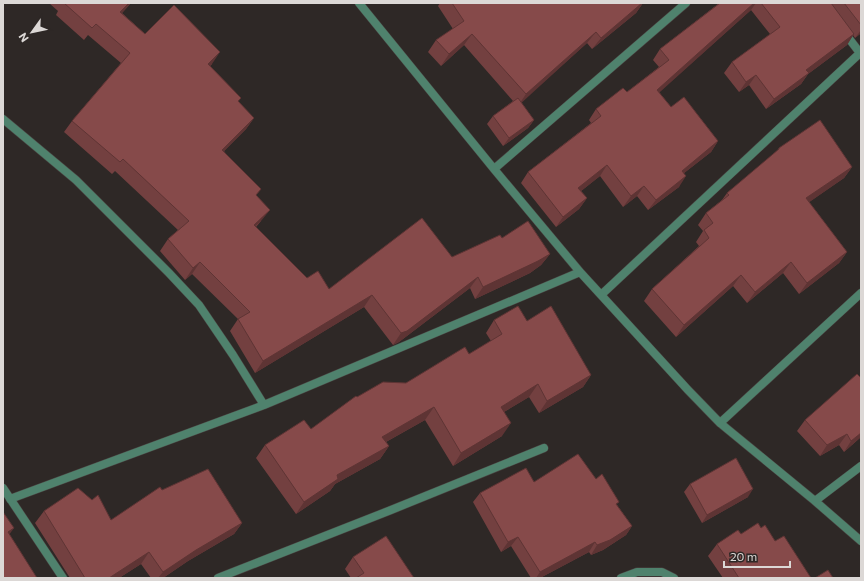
<svg xmlns="http://www.w3.org/2000/svg" width="864" height="581" viewBox="0 0 864 581" font-family="Commissioner,sans-serif">
<style>
.lines{fill:none;stroke-linecap:round;stroke-linejoin:round}
.minor-casing{stroke:#4a4442;stroke-width:9}
.minor{stroke:#4f826d;stroke-width:8}
.wall{fill:#734040}
.shaded-wall{fill:#5e3434}
.building{fill:#864a4a;stroke:#5e3434}
</style>
<rect width="100%" height="100%" fill="#2e2826"/>
<g class="lines">
<defs>
<path id="minor" d="M 359,3 L 494,169 L 580,272 L 688,390 L 720,423 L 815,501 L 861,541
M 3,119 L 76,180 L 169,273 L 199,305 L 233,355 L 264,405
M 494,169 L 686,3
M 601,295 L 860,53 L 844,32
M 720,423 L 861,293
M 3,488 L 63,578
M 10,499 L 264,405 L 580,272
M 815,501 L 861,466
M 218,578 L 391,510 L 544,448
M 621,578 L 637,572 L 662,572 L 674,578"/>
</defs>
<use href="#minor" class="minor-casing"/>
<use href="#minor" class="minor"/>
</g>
<path class="wall" d="M 49,3 L 131,3 L 122,13 L 145,34 L 212,64 L 210,66 L 241,98 L 238,102 L 254,118 L 246,129 L 224,151 L 257,196 L 261,221 L 256,227 L 307,278 L 329,289 L 452,257 L 502,238 L 550,254 L 541,265 L 530,273 L 475,299 L 470,288 L 399,342 L 393,345 L 364,307 L 255,373 L 230,331 L 238,319 L 192,274 L 185,280 L 160,251 L 168,239 L 178,230 L 115,171 L 112,174 L 64,132 L 72,121 L 121,63 L 88,35 L 84,40 L 56,15 L 58,11 Z
M 440,3 L 643,3 L 636,13 L 592,49 L 587,43 L 521,102 L 534,120 L 528,128 L 503,146 L 487,124 L 493,116 L 513,101 L 464,45 L 441,66 L 428,52 L 436,40 L 453,29 L 438,6 Z
M 717,3 L 861,3 L 861,35 L 860,34 L 855,38 L 853,35 L 847,45 L 808,74 L 801,84 L 766,109 L 749,85 L 739,92 L 724,73 L 732,62 L 770,34 L 751,10 L 659,92 L 671,107 L 697,114 L 718,141 L 711,152 L 684,173 L 679,187 L 648,210 L 637,196 L 623,207 L 600,176 L 581,191 L 587,198 L 579,209 L 556,227 L 521,183 L 528,172 L 591,123 L 589,120 L 596,109 L 627,92 L 659,67 L 653,60 L 660,49 L 718,4 Z
M 779,148 L 852,167 L 844,178 L 809,202 L 847,252 L 839,263 L 799,294 L 783,273 L 747,303 L 733,286 L 676,337 L 644,301 L 652,289 L 699,246 L 696,242 L 703,231 L 698,225 L 706,213 L 722,200 L 727,193 L 776,152 Z
M 494,320 L 591,375 L 583,387 L 539,413 L 529,397 L 504,412 L 502,436 L 453,466 L 425,420 L 386,442 L 389,446 L 380,459 L 335,484 L 330,491 L 296,514 L 256,458 L 265,445 L 311,429 L 357,397 L 406,383 L 469,354 L 491,341 L 486,333 Z
M 861,378 L 861,437 L 844,452 L 839,445 L 820,456 L 797,431 L 805,420 Z
M 596,479 L 617,505 L 632,526 L 626,535 L 603,550 L 591,555 L 589,552 L 540,578 L 531,578 L 511,546 L 501,552 L 473,502 L 480,493 L 534,482 Z
M 690,484 L 748,497 L 702,523 L 684,492 Z
M 162,490 L 242,523 L 234,534 L 188,561 L 163,578 L 151,578 L 141,564 L 119,578 L 70,578 L 35,523 L 44,511 L 111,520 Z
M 761,528 L 775,541 L 811,578 L 723,578 L 708,556 L 717,544 L 741,534 Z
M 353,557 L 414,578 L 351,578 L 345,569 Z"/>
<path class="shaded-wall" d="M 129,3 L 131,3 L 112,24 L 120,12 Z
M 642,3 L 643,3 L 636,13 L 592,49 L 601,38 Z
M 754,3 L 756,3 L 751,10 L 650,101 L 657,90 Z
M 861,30 L 861,33 L 855,38 Z
M 596,32 L 587,43 L 518,106 L 526,94 Z
M 472,34 L 464,45 L 441,66 L 449,54 Z
M 854,34 L 847,45 L 808,74 L 801,84 L 766,109 L 774,99 L 806,70 Z
M 220,52 L 212,64 L 200,76 L 208,64 Z
M 756,75 L 749,85 L 739,92 L 746,82 Z
M 254,118 L 246,129 L 214,161 L 222,150 Z
M 534,120 L 528,128 L 503,146 L 509,138 Z
M 718,141 L 711,152 L 674,181 L 682,171 Z
M 607,165 L 600,176 L 571,199 L 578,188 Z
M 852,167 L 844,178 L 798,210 L 806,198 Z
M 686,176 L 679,187 L 648,210 L 656,200 Z
M 644,186 L 637,196 L 623,207 L 631,196 Z
M 587,198 L 579,209 L 556,227 L 563,217 Z
M 270,210 L 261,221 L 245,236 L 254,225 Z
M 847,252 L 839,263 L 799,294 L 807,283 Z
M 550,254 L 541,265 L 530,273 L 475,299 L 483,287 Z
M 200,262 L 192,274 L 185,280 L 193,268 Z
M 791,262 L 783,273 L 747,303 L 755,292 Z
M 741,275 L 733,286 L 676,337 L 684,325 Z
M 478,277 L 470,288 L 399,342 L 393,345 L 401,333 Z
M 372,295 L 364,307 L 255,373 L 263,361 Z
M 591,375 L 583,387 L 539,413 L 547,401 Z
M 538,384 L 529,397 L 492,419 L 501,407 Z
M 434,407 L 425,420 L 373,449 L 382,437 Z
M 511,423 L 502,436 L 453,466 L 461,453 Z
M 861,433 L 861,437 L 844,452 L 851,441 Z
M 847,434 L 839,445 L 820,456 L 827,445 Z
M 389,446 L 380,459 L 335,484 L 330,491 L 296,514 L 304,502 L 337,475 Z
M 753,489 L 748,497 L 702,523 L 707,515 Z
M 242,523 L 234,534 L 188,561 L 163,578 L 158,578 L 163,572 L 196,550 Z
M 632,526 L 626,535 L 603,550 L 591,555 L 597,545 Z
M 14,528 L 6,539 L 8,532 Z
M 518,537 L 511,546 L 501,552 L 508,542 Z
M 595,542 L 589,552 L 540,578 L 536,578 L 540,572 Z
M 149,552 L 141,564 L 119,578 L 109,578 Z"/>
<path class="building" d="M 64,3 L 129,3 L 120,12 L 145,34 L 174,5 L 220,52 L 208,64 L 241,98 L 238,101 L 254,118 L 222,150 L 261,189 L 256,195 L 270,210 L 254,225 L 307,278 L 318,271 L 329,289 L 422,218 L 452,257 L 500,235 L 502,238 L 528,221 L 550,254 L 538,261 L 483,287 L 478,277 L 407,331 L 401,333 L 372,295 L 263,361 L 238,319 L 250,312 L 200,262 L 193,268 L 168,239 L 189,221 L 123,159 L 120,162 L 72,121 L 130,53 L 96,24 L 92,28 Z
M 452,3 L 642,3 L 601,38 L 596,32 L 526,94 L 472,34 L 449,54 L 436,40 L 464,21 Z
M 720,3 L 754,3 L 657,90 L 671,107 L 684,97 L 697,114 L 718,141 L 682,171 L 686,176 L 656,200 L 644,186 L 631,196 L 607,165 L 578,188 L 587,198 L 563,217 L 528,172 L 601,116 L 596,109 L 623,88 L 627,92 L 669,60 L 660,49 Z
M 761,3 L 831,3 L 854,34 L 806,70 L 809,73 L 774,99 L 756,75 L 746,82 L 732,62 L 780,27 Z
M 844,3 L 861,3 L 861,25 Z
M 518,98 L 534,120 L 509,138 L 493,116 Z
M 820,120 L 852,167 L 806,198 L 847,252 L 807,283 L 791,262 L 755,292 L 741,275 L 684,325 L 652,289 L 709,238 L 704,230 L 713,223 L 706,213 L 729,195 L 727,193 L 779,149 L 779,148 Z
M 518,306 L 527,321 L 551,306 L 591,375 L 547,401 L 538,384 L 501,407 L 511,423 L 461,453 L 434,407 L 382,437 L 389,446 L 337,475 L 338,479 L 304,502 L 265,445 L 304,420 L 311,429 L 356,396 L 357,397 L 383,382 L 406,383 L 465,347 L 469,354 L 502,334 L 494,320 Z
M 857,374 L 861,378 L 861,433 L 851,441 L 847,434 L 827,445 L 805,420 Z
M 578,454 L 596,479 L 602,474 L 619,502 L 616,504 L 632,526 L 610,540 L 597,545 L 595,542 L 540,572 L 518,537 L 508,542 L 480,493 L 526,468 L 534,482 Z
M 736,458 L 753,489 L 707,515 L 690,484 Z
M 208,469 L 242,523 L 196,550 L 163,572 L 149,552 L 109,578 L 85,578 L 44,511 L 78,488 L 92,500 L 98,495 L 111,520 L 160,487 L 162,490 Z
M 3,512 L 14,528 L 8,532 L 37,578 L 3,578 Z
M 758,523 L 761,528 L 765,525 L 775,541 L 784,536 L 811,578 L 739,578 L 717,544 L 738,530 L 741,534 Z
M 386,536 L 414,578 L 356,578 L 364,573 L 353,557 Z
M 828,570 L 833,578 L 815,578 Z"/>
<rect width="864" height="581" fill="none" stroke="#dcd8d6" stroke-width="8"/>
<g transform="translate(32 32) rotate(237)" stroke="#2e2826" stroke-width="3" paint-order="stroke">
<path d="M0-3L7 15L0 10L-7 15Z" fill="#dcd8d6"/>
<text y="-6" font-size="11" font-weight="bold" text-anchor="middle" fill="#dcd8d6">N</text>
</g>
<path d="M724 561v6h66v-6" fill="none" stroke="#dcd8d6" stroke-width="2"/>
<text x="730" y="561" font-size="12" fill="#dcd8d6" stroke="#2e2826" stroke-width="3" paint-order="stroke">20 m</text>
</svg>
